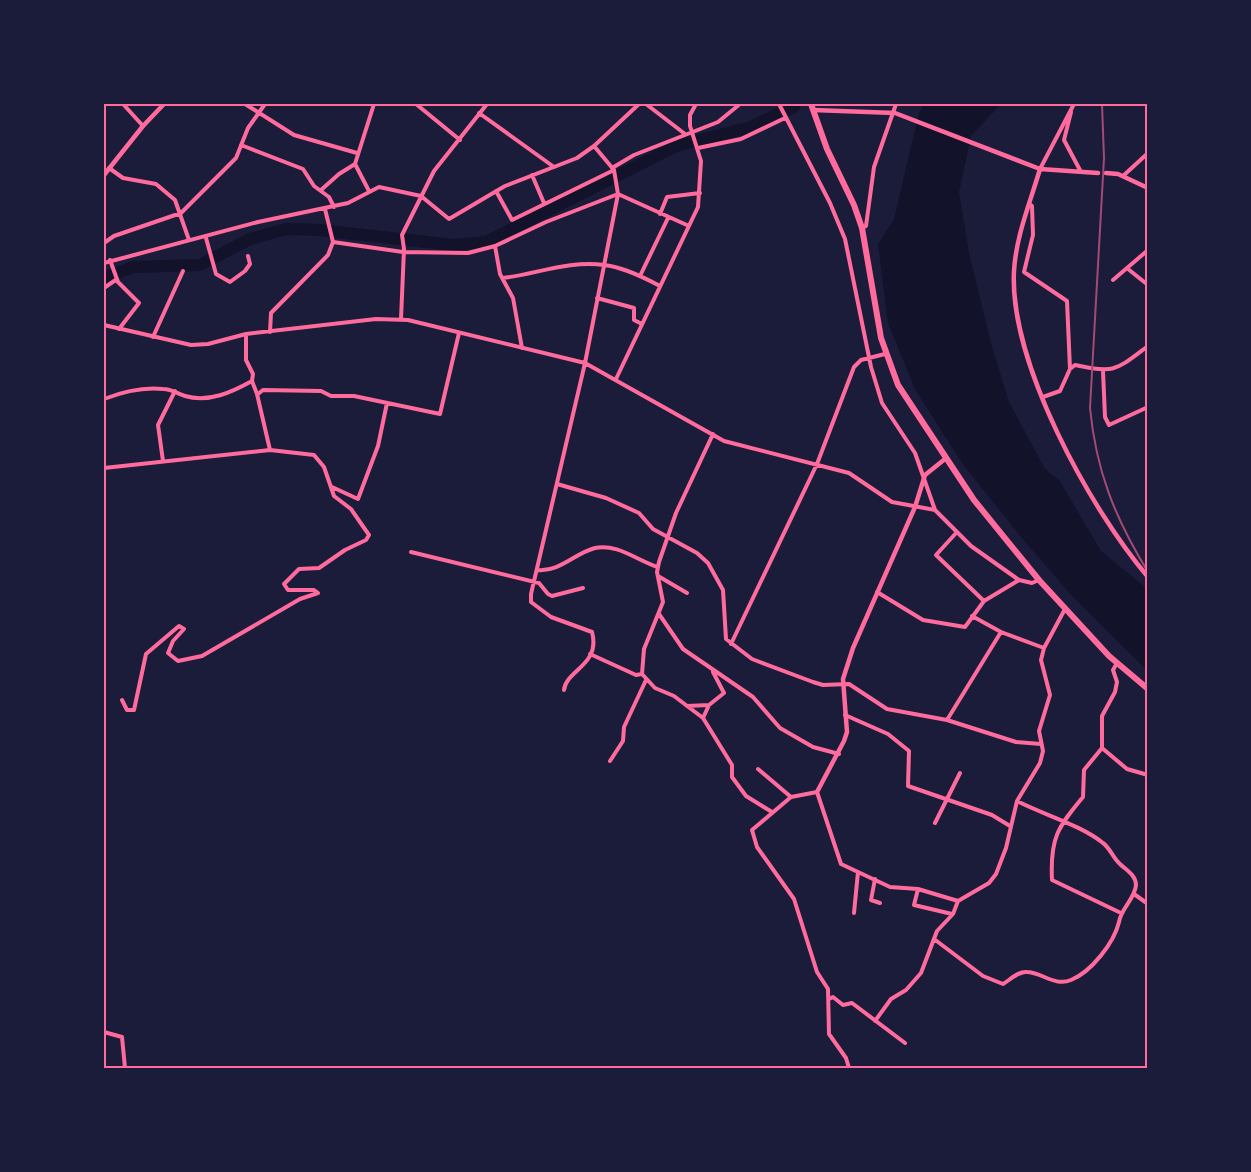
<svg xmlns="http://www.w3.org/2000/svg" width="1251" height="1172" viewBox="0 0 1251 1172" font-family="Ubuntu,sans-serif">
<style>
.water{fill:#12122b}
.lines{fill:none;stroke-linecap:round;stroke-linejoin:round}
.river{stroke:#12122b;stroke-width:12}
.minor{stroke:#ff6b9d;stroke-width:4}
.tertiary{stroke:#ff6b9d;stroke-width:4.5}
.secondary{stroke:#ff6b9d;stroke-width:4.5}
.trunk{stroke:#ff6b9d;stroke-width:6}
.rail{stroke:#a44b75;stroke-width:2}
.neatline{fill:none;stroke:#ff6b9d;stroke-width:2}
</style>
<rect width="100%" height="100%" fill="#1b1b3a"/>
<path class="water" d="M 924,104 L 1001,104 L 971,136 L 959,192 L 969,253 L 992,347 L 1009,402 L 1045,469 L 1059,480 L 1101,551 L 1147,589 L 1147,670 L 1073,597 L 1021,537 L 962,463 L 915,389 L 888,323 L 878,244 L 894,219 L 919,113 Z"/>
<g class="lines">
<path class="river" d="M 786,111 L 794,107
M 104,278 L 133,267 L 200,265 L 250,239 L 286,229 L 320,230 L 454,245 L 486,242 L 676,146 L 751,127 L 778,114"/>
<path class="minor" d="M 123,104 L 143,126
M 245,104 L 294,135 L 357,153
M 416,104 L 460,140
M 646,104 L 685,134
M 779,104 L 830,203 L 845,239 L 871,367 L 882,403 L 915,453 L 935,510 L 971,546 L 1019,580 L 1032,583 L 1039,580
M 1071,112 L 1064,140 L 1081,172
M 479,113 L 554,167
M 241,145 L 303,169 L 314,186 L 329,197 L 334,207
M 698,148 L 741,139 L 785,118
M 109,168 L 123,178 L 156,184 L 175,200 L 189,240
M 612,168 L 634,155 L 718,122 L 740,104
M 1040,169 L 1074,104
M 532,175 L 544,203
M 1123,176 L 1148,153
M 321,190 L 339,174 L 355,164
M 369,191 L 355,164 L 374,104
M 496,191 L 512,220 L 614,170
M 1029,204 L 1032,206 L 1033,235 L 1024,272 L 1067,301 L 1070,369
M 660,214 L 667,197 L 700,193
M 862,228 L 866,226 L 874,167 L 896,104
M 206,238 L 216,274 L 230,282 L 245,271 L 250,264 L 248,256
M 333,242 L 403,252 L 468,253 L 495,246 L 546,222 L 618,194 L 689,226
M 104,243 L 114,236 L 181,213 L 236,158 L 248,128 L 265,104
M 495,246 L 500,274 L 513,298 L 522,348
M 110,260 L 118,282 L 139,303 L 119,329
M 104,263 L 258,222 L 348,203 L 379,187 L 421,196 L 449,219 L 505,186 L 577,158 L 594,146 L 639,104
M 1128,269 L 1148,285
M 640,276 L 668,218
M 503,278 C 536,274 570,260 604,265 C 623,267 643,277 660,286
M 1113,280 L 1148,250
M 104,288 L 117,279
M 597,298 L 634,308 L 634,320 L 642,324
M 401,319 L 404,249 L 402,235 L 434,171 L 487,104
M 104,325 L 191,345 L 208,344 L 246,334 L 376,319 L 408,320 L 585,363 L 724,441 L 849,473 L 892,502 L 935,510
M 270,332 L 271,313 L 328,255 L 333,242 L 325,209
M 153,337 L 183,271
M 1103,371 L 1105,417 L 1109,425 L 1148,407
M 616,379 L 698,207 L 701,161 L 690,126 L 690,115 L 696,104
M 258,394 L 263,390 L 321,391 L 331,396 L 354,396 L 440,414 L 459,333
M 1043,397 L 1060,391 L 1070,369 L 1075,365 C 1115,374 1116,370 1148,346
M 104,399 C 122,392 144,387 163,389 C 172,389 178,394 185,396 C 209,403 232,392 252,381
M 713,434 L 676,513 L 659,562 L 657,572 L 663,602 L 644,649 L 642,674 L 655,688 L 674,696 L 703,718 L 732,765 L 732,777 L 746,796 L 772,812
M 163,461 L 158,425 L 175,391
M 104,468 L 270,450
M 557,484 L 606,498 L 639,513 L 653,529 L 697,553 L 708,563 L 723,590 L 726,639 L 752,659 L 813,682 L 823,685 L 849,684 L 887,709 L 947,720 L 1016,742 L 1041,744
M 332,487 L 358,499 L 378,446 L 387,403
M 957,532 L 936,555 L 984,601
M 411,552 L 539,583 L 548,594 L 552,596 L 583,588
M 538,570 C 560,572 575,553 595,548 C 617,543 638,561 658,567
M 658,576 L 687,593
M 877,592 L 923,620 L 965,627 L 984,601 L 1019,580
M 659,614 L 683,649 L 753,697 L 780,728 L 813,747 L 839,754
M 972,616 L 1001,632 L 1044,648
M 731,644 L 817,464 L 854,367 L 861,360 L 885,354
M 590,654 L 636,675 L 642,674
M 1117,663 L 1113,670 L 1117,682 L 1115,692 L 1102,716 L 1102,748 L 1084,770 L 1083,797 C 1057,828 1050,839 1052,880 L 1121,913
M 564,690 C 566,670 601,665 592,632 L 551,617 L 531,602 L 531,594 L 585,363 L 618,194 L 614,170 L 594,146
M 122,700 L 127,710 L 134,710 L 146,654 L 179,626 L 184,629 L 173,641 L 168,653 L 178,661 L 202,656 L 300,599 L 318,593 L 314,590 L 288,590 L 284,584 L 299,569 L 319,568 L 345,550 L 366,540 L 369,535 L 351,509 L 334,496 L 324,467 L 314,455 L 270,450 L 257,394 L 252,381 L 253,374 L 246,360 L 246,334
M 687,706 L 709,705
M 845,715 L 888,734 L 909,751 L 908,786 L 992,815 L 1010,826
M 703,718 L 709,705 L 724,693 L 713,672
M 947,720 L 1001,632
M 1102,748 L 1127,769 L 1148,775
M 610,761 L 623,741 L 624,727 L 646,680
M 758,769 L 791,797
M 935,823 L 960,773
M 875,879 L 871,900 L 880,903
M 918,889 L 914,905 L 952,914
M 1134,894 L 1148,904
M 854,913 L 858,872
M 934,939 L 983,976 L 1003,984 C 1010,980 1018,971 1027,972 C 1041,972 1055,987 1071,980 C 1091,972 1114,943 1119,922 C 1121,908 1135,899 1136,885 C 1136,875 1126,870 1120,864 C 1113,858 1110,848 1103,843 C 1081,825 1044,815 1017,801
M 829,999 L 833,997 L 843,1005 L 852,1003 L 905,1043
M 875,1021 L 891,999 L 906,990 L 921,973 L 937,931 L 953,914 L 958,901 L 989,883 L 996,874 L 1006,848 L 1017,801 L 1040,763 L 1043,751 L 1039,731 L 1050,695 L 1041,660 L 1044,648 L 1065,609
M 104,1032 L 122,1037 L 125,1068
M 849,1068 L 846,1058 L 829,1034 L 828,989 L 817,972 L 794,899 L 757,847 L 752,830 L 791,797 L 817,792 L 841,864 L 890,887 L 918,889 L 958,901"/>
<path class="tertiary" d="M 813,110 L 895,113 L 1040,169 L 1098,173
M 1040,169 C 1030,203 1016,236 1014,271 C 1009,362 1090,509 1148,577
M 1106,173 L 1118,174 L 1148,188
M 817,792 L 844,741 L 847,732 L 843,679 L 853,648 L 915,507 L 925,475 L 945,459"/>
<path class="secondary" d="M 104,175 L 143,126 L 164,104"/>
<path class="trunk" d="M 811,104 L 827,149 L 854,205 L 862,228 L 881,338 L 898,385 L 974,500 L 1039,580 L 1109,656 L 1148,689"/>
<path class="rail" d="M 1102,104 L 1104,158 L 1090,408 C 1096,471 1115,518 1148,572"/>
</g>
<rect width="1251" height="1172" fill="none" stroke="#1b1b3a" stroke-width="210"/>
<rect x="105" y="105" width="1041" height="962" class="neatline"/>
</svg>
